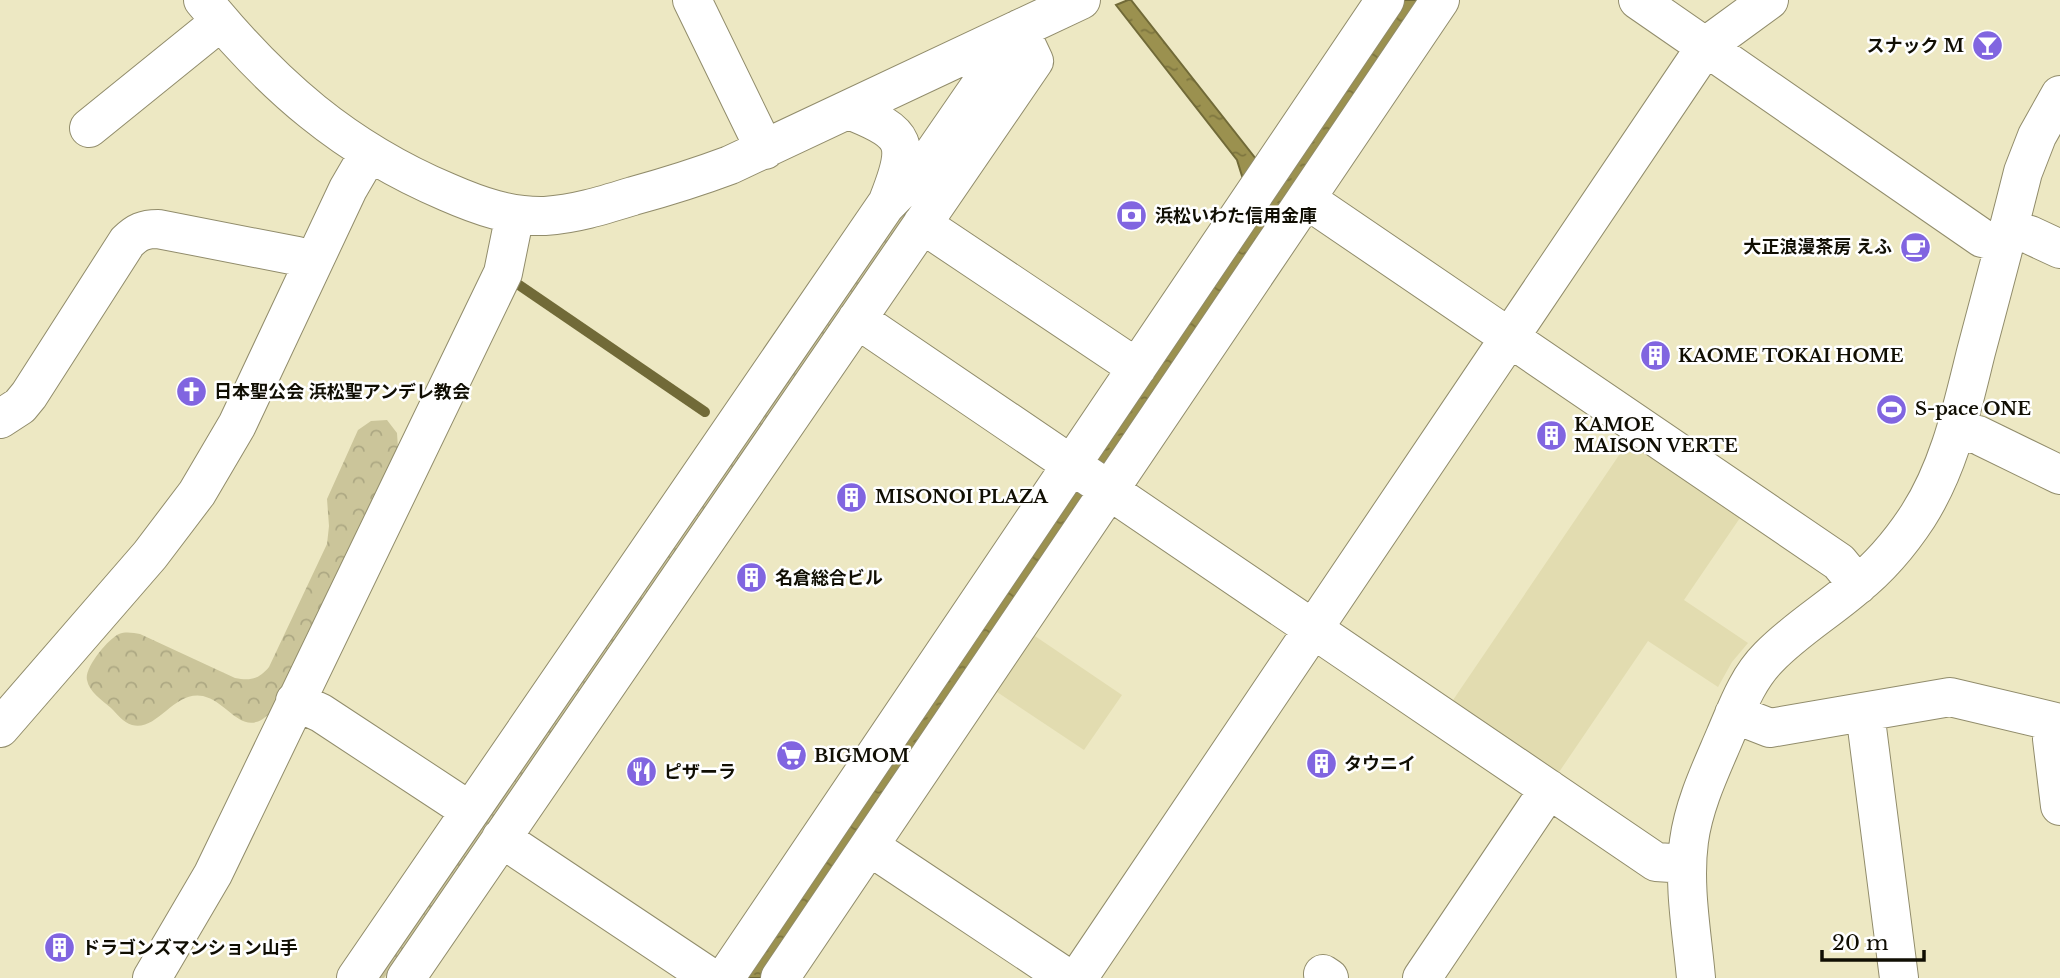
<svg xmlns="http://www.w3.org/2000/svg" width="2060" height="978" viewBox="0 0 2060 978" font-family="'Libre Baskerville','Noto Sans JP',serif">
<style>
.built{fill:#e2dcb0}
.grass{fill:url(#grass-dots)}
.forest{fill:url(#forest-crowns)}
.water{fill:url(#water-ripples);stroke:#716a38;stroke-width:2}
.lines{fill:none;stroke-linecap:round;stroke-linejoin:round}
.stream{stroke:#716a38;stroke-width:10}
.minor-casing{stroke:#918c6b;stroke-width:40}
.minor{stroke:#fff;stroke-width:38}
.labels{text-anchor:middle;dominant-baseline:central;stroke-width:5;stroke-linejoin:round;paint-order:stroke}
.poi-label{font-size:18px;font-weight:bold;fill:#100e03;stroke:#fff;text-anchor:start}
</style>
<defs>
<pattern id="grass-dots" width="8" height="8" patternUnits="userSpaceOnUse" patternTransform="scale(1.75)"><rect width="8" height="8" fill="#cbc59a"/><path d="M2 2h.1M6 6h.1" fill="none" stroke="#ada883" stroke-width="1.8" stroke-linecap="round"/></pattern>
<pattern id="forest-crowns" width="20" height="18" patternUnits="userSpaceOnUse" patternTransform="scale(1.75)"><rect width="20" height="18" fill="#cbc59a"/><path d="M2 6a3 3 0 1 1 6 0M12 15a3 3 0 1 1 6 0" fill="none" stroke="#ada883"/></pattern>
<pattern id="water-ripples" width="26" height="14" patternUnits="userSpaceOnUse" patternTransform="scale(1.75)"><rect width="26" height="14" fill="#9b914f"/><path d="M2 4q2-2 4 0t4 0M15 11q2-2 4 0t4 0" fill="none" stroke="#7d753f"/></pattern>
</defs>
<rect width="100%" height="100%" fill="#ede8c3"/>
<path class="built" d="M 1632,436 L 1744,512 L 1684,600 L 1748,643 L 1732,662 L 1718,687 L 1648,641 L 1555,778 L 1449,706 Z
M 1029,632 L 1122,695 L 1084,750 L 991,688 Z"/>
<path class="grass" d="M 939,160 L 943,162 L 384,978 L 378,978 Z"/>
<path class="forest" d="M 387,420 L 397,433 L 398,448 L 272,711 C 243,742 231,703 203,696 C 174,690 157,732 132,725 C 123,722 117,714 111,708 C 102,700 89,692 87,680 C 84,668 108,639 119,634 C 126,631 134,633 140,634 L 235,678 C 251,681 259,679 269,667 L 327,544 L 329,526 L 327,499 L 358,430 L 371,421 Z"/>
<path class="water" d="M 1128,0 L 1131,0 L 1256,159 L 1245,175 L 1242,176 L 1237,160 L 1116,5 Z
M 1403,0 L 1421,0 L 762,978 L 743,978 Z"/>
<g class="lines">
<path class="stream" d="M 519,285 L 705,412"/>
<defs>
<path id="minor" d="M 203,0 C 272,85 345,149 447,192 C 479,206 510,217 545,216 C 576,214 604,205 633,196 C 666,187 698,177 730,165 L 1081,0
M 692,0 L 765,150
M 1638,0 L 1982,238 L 2005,243
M 849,110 C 908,133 911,143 888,201
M 89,128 L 220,22
M 1306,199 L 1839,562 L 1858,585
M 922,224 L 1137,368
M 2008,229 L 2030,235 L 2060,249
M 857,319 L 1656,862 L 1687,864
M 0,419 L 20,406 L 29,395 L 127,242 C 137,232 144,229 158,229 L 297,256 L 313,263
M 1956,430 L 1978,435 L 2060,475
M 295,701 L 321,713 L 470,811
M 1865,712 L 1899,978
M 1734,714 L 1770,728 L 1950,697 L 2060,723
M 2056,722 L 2052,739 L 2060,806
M 0,728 L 150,555 L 197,493 L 237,425 L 348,189 L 369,153
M 501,838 L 711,978
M 869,846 L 1067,978
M 1323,974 L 1329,978
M 152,978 L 213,874 L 503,273 L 515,214
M 356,978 L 885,206 L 926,164 L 1019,29
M 406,978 L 1034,61 L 1019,29
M 725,978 L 1385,0
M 780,978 L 1440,0
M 1078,978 L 1706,46 L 1769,0
M 1422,978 L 1549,789
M 1696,978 C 1692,933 1683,886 1689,841 C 1694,804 1711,769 1725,736 C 1737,708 1747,679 1769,657 C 1794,631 1827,611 1855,587 C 1880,567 1901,542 1918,516 C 1950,466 1962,408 1976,352 C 1992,292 2008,232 2023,172 L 2037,136 L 2060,95"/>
</defs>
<use href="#minor" class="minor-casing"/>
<use href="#minor" class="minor"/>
</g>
<defs>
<symbol id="bar-disc" viewBox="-11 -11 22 22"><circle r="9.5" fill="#8165e0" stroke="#fff"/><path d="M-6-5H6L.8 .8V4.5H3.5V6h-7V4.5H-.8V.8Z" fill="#fff"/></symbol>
<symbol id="bank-disc" viewBox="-11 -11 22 22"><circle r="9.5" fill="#8165e0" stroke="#fff"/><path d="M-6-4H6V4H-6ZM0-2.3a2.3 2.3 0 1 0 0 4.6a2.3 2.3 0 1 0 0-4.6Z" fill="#fff"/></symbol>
<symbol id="cafe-disc" viewBox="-11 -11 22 22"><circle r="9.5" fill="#8165e0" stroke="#fff"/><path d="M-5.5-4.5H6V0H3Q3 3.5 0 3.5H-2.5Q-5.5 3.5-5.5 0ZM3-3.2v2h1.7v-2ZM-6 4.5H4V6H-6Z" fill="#fff"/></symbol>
<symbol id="building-disc" viewBox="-11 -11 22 22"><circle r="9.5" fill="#8165e0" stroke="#fff"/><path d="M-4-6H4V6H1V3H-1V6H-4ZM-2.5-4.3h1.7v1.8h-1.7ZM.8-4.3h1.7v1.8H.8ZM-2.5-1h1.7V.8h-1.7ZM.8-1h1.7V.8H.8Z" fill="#fff"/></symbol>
<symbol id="church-disc" viewBox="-11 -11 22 22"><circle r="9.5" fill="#8165e0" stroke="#fff"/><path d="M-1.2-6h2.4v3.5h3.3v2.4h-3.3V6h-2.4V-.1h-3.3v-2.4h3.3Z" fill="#fff"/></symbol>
<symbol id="stadium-disc" viewBox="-11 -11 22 22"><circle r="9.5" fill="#8165e0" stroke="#fff"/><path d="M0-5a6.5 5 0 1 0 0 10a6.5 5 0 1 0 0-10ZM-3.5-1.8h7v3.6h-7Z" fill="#fff"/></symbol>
<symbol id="supermarket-disc" viewBox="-11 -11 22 22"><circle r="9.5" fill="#8165e0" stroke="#fff"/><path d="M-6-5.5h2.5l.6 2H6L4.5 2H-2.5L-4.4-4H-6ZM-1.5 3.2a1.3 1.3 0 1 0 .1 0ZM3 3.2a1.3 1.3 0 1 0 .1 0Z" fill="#fff"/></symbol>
<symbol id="restaurant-disc" viewBox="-11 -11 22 22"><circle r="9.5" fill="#8165e0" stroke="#fff"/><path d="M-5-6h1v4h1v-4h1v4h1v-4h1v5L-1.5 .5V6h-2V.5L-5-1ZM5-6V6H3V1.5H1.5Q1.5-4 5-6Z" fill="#fff"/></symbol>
</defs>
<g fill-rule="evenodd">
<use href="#bar-disc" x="1970" y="28" width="35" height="35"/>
<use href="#bank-disc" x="1114" y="198" width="35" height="35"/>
<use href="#cafe-disc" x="1898" y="230" width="35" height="35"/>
<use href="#building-disc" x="1638" y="338" width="35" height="35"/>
<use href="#church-disc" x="174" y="374" width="35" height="35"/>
<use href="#stadium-disc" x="1874" y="392" width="35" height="35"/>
<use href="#building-disc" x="1534" y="418" width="35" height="35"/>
<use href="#building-disc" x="834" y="480" width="35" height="35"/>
<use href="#building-disc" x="734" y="560" width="35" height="35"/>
<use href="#supermarket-disc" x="774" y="738" width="35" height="35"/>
<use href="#building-disc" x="1304" y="746" width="35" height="35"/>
<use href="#restaurant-disc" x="624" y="754" width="35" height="35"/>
<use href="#building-disc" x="42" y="930" width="35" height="35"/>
</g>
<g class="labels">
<g class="poi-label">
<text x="1964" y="46" text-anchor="end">スナック M</text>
<text x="1155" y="216">浜松いわた信用金庫</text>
<text x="1892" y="247" text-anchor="end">大正浪漫茶房 えふ</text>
<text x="1678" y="356">KAOME TOKAI HOME</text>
<text x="214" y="392">日本聖公会 浜松聖アンデレ教会</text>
<text x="1915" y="409">S-pace ONE</text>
<text x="1574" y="425">KAMOE<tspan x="1574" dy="21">MAISON VERTE</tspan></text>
<text x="875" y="497">MISONOI PLAZA</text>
<text x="775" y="578">名倉総合ビル</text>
<text x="814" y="756">BIGMOM</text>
<text x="1344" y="764">タウニイ</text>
<text x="664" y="772">ピザーラ</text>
<text x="82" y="948">ドラゴンズマンション山手</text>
</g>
</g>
<path d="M1822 950v10h102v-10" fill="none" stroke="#100e03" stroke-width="3.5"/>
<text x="1832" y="950" font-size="21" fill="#100e03" stroke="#ffffff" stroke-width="5" paint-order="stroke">20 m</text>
</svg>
